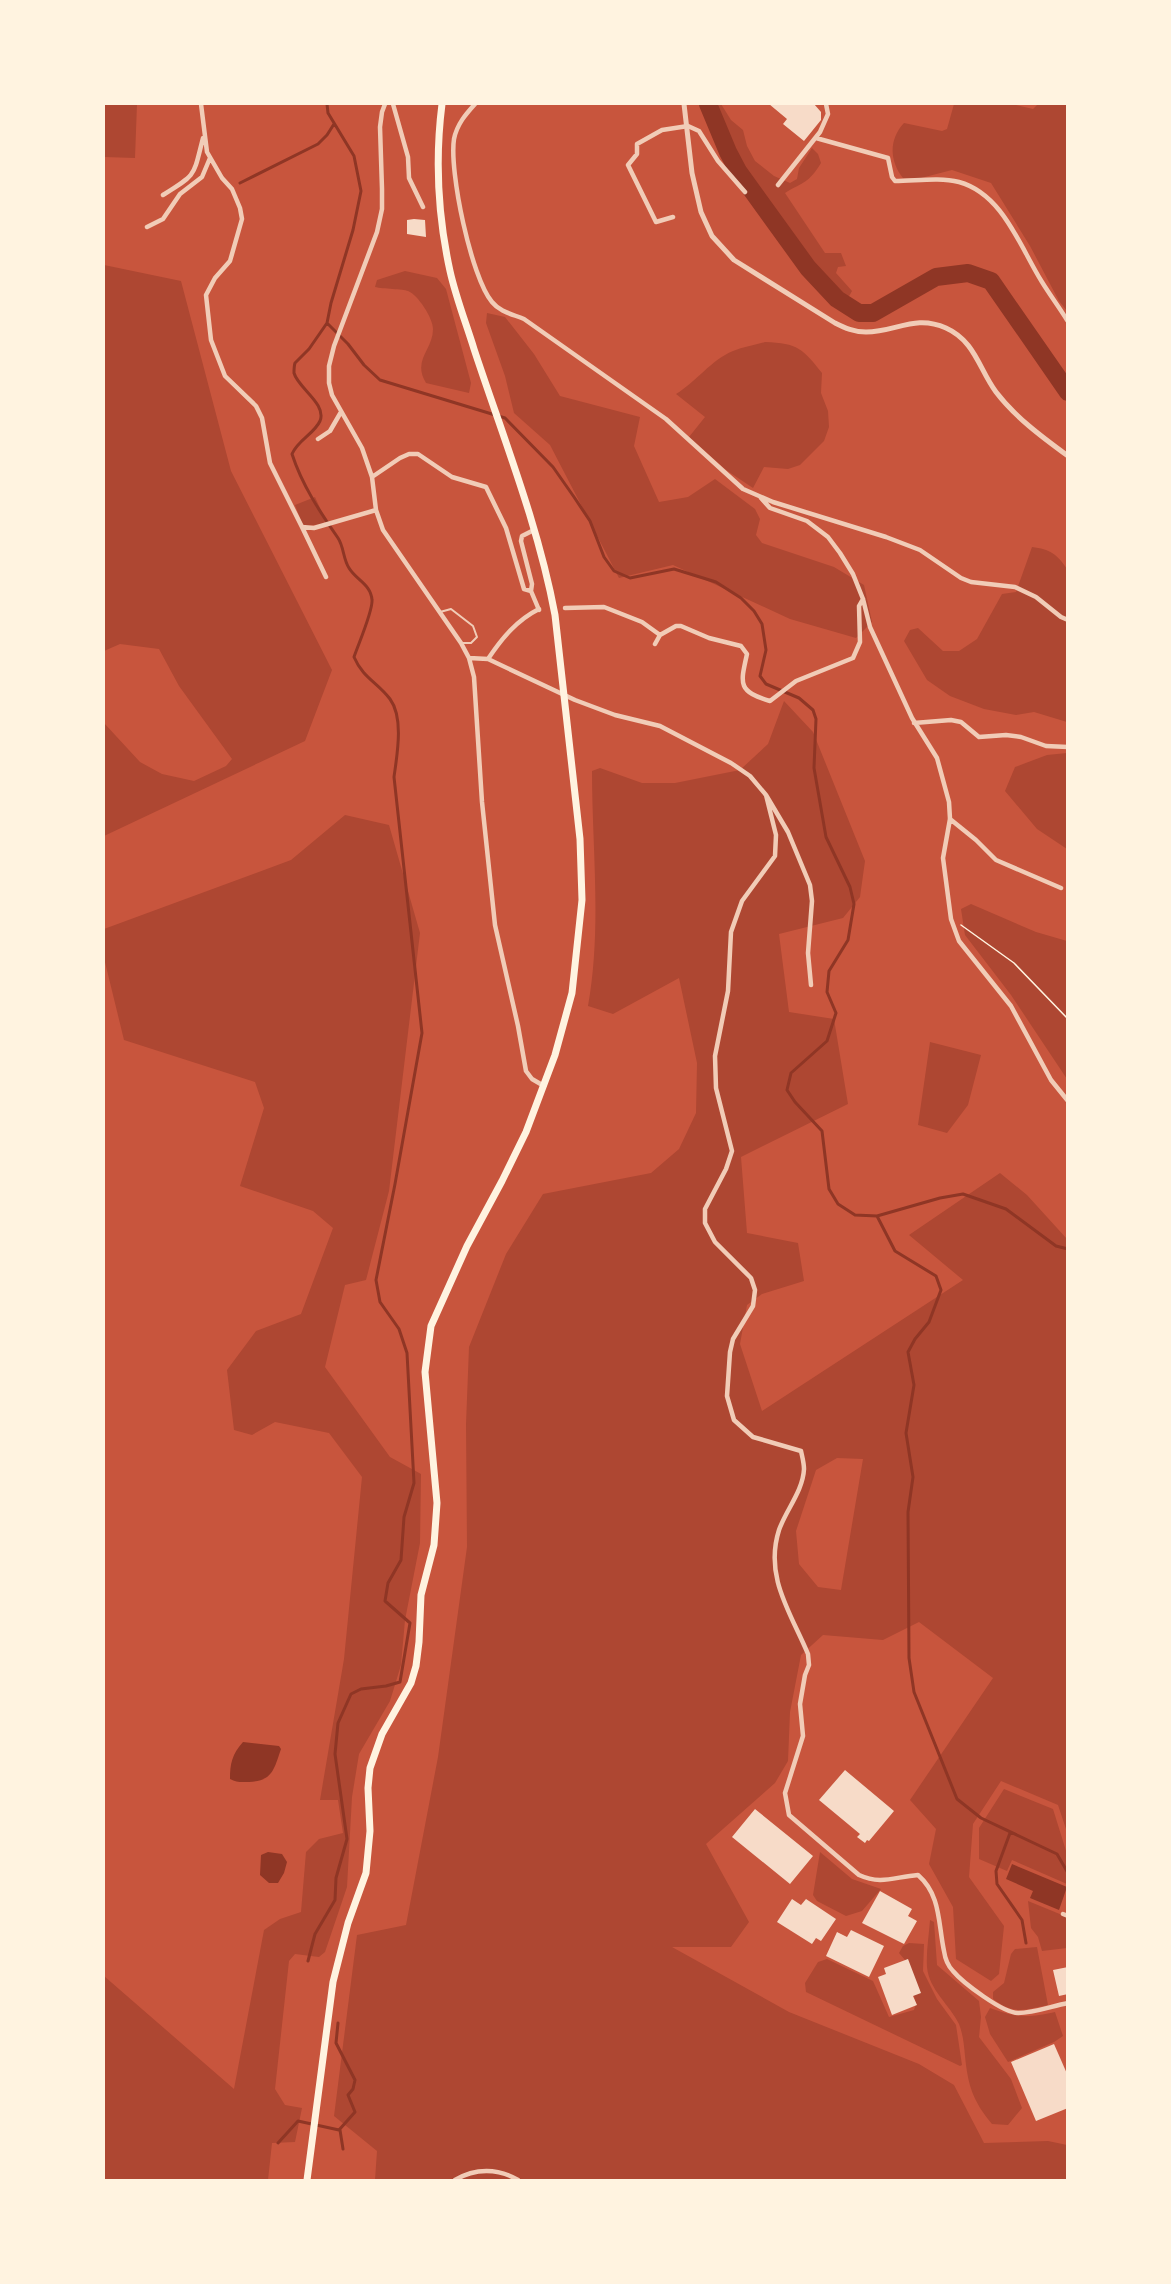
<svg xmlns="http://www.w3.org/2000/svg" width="1171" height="2284" viewBox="0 0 1171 2284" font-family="Spectral,serif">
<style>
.green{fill:#ae4732;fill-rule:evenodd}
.water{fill:#8f3625}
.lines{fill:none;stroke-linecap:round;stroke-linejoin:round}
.stream{stroke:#8f3625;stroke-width:3}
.river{stroke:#8f3625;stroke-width:18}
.building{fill:#f7dbc8}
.path{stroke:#fff3e0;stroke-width:1.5}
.service{stroke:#f1ccb7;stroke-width:2}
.minor{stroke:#f1ccb7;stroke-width:4.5}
.tertiary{stroke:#f1ccb7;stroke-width:5}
.primary{stroke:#fff3e0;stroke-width:7}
</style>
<rect width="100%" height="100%" fill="#c8553d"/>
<path class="green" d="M 104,104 L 137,104 L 135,158 L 104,157 Z
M 712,104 L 721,104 L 731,120 L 743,130 L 747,146 L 755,161 L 774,176 L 790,183 L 797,179 L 799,168 L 812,148 L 818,154 L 821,163 C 809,183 803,182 785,193 L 825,253 L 841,253 L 846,266 L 838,267 L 836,273 L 852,291 L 848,298 C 826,286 797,252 784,230 C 781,226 781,221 779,217 C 776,210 769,204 764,198 L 751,197 L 740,182 L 728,160 C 738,135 720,125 712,104 Z
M 954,104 L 1012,104 L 1033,109 L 1038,104 L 1067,104 L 1067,311 L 1059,301 L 1030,246 L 991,183 L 952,170 L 921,178 L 903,178 C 889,161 889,139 904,123 L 942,131 L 947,129 Z
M 104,265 L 181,281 L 231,471 L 332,670 L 305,741 L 104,836 L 104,723 L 140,762 L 162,774 L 194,781 L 226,766 L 232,759 L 179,686 L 159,649 L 120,644 L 104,651 Z
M 405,271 L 437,278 L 446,289 L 471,383 L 469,393 L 426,383 C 412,360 433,350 433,329 C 433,318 418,295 408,291 C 403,289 383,289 375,287 L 377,280 Z
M 487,313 L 505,317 L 534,354 L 560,396 L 640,417 L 634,446 L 659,502 L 688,497 L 715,479 L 755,509 L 760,519 L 756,535 L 762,543 L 834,567 L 864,585 L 872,622 L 856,638 L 790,619 L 673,565 L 619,578 L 550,445 L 514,413 L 505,376 L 486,323 Z
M 765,342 C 798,343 803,349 822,373 L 821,393 L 828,411 L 829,427 L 824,441 L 800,465 L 788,469 L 764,467 L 753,488 L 726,470 L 689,437 L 705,417 L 676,394 C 696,382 711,360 733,351 C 743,347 755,345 765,342 Z
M 315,497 L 326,521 L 322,524 L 306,526 L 302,523 L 295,505 Z
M 1032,547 C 1050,549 1057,554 1067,569 L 1067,722 L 1034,712 L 1016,715 L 984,709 L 950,696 L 927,680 L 904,641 L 910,630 L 918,628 L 943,651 L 959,651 L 977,639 L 1002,594 L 1016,592 Z
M 784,701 L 813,732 L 865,861 L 860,897 L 843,918 L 779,934 L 789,1012 L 834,1019 L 848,1104 L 741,1157 L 747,1233 L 798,1243 L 804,1281 L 762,1294 L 747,1305 L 740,1344 L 762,1411 L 963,1280 L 909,1235 L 1000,1173 L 1027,1195 L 1067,1239 L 1067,1832 L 1058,1805 L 1001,1781 L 973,1824 L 969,1877 L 1004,1926 L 999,1974 L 991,1981 L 956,1959 L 953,1907 L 929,1864 L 936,1829 L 910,1800 L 993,1678 L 919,1622 L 883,1640 L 823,1635 L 801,1655 L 790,1712 L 788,1761 L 775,1783 L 706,1844 L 749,1922 L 731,1947 L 672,1947 L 789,2012 L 919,2064 L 954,2085 L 984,2143 L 1048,2141 L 1067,2145 L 1067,2180 L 375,2180 L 377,2151 L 334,2116 L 357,1935 L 406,1925 L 438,1757 L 467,1547 L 466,1424 L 469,1347 L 506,1254 L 543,1194 L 651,1173 L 679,1149 L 696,1113 L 697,1063 L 679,978 L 613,1014 L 588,1006 C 602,928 592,849 592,771 L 600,768 L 642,783 L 675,783 L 740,770 L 768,744 ZM 837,1458 L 863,1459 L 841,1590 L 818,1587 L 799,1564 L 796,1531 L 816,1470 Z
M 1067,753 L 1068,753 L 1067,849 L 1037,829 L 1005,791 L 1015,767 L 1047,755 Z
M 345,815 L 389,825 L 420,933 L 389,1191 L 366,1280 L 345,1285 L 325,1367 L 390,1457 L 421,1474 L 420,1543 L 405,1620 L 401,1665 L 390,1701 L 359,1754 L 352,1797 L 347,1887 L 325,1952 L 319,1957 L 295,1954 L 289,1961 L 275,2089 L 285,2105 L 302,2108 L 295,2142 L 272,2143 L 268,2180 L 104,2180 L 104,1976 L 234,2089 L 264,1930 L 280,1919 L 301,1912 L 306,1852 L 319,1839 L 343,1833 L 338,1800 L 320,1800 L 344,1659 L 362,1477 L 329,1433 L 275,1422 L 252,1435 L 234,1430 L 227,1370 L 256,1331 L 301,1314 L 333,1228 L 313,1211 L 240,1186 L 264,1108 L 255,1082 L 124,1040 L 104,958 L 104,929 L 291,860 Z
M 971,904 L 1036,932 L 1067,941 L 1067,1079 L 1011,995 L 965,935 L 961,909 Z
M 930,1042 L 981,1055 L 968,1105 L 947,1133 L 918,1125 Z
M 1004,1789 L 1053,1809 L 1067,1854 L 1067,1884 L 1012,1860 L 1007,1871 L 979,1859 L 979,1828 Z
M 820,1852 L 852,1879 L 881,1889 L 862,1911 L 846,1916 L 817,1901 L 813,1895 Z
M 1028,1901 L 1067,1917 L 1067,1948 L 1042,1951 L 1038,1937 L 1031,1928 Z
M 930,1920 L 934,1922 L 937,1965 L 979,2001 L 981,2017 L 979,2037 L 1011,2079 L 1022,2108 L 1008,2125 L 992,2124 C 973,2101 968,2086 965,2056 C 964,2045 963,2034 959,2024 C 950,2005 929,1990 927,1967 C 926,1952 929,1935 930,1920 Z
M 909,1943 L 924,1944 L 923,1971 L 937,1999 L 956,2025 L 962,2065 L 960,2066 L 806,1992 L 805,1983 L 818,1962 L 827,1959 L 873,1981 L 889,2017 L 914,2010 L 916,2004 L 905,1960 L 899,1953 L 903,1946 Z
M 1037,1947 L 1048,2005 C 1024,2010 1014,2015 993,1999 L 993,1992 L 1004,1983 L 1011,1954 L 1015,1949 Z
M 990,2008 C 1017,2018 1028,2018 1055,2012 L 1063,2036 L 1054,2042 L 1008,2062 L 990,2034 L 985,2017 Z"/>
<path class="water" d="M 243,1742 L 279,1746 L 281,1749 C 274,1769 273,1781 249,1782 C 242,1782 237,1783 230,1779 C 230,1764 232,1754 243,1742 Z
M 268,1852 L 282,1854 L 287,1862 L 284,1873 L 278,1883 L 269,1883 L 260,1875 L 261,1855 Z
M 1012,1864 L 1067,1887 L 1059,1910 L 1030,1898 L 1033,1891 L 1006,1879 Z"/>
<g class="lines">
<path class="stream" d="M 327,104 L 328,113 L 354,156 L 361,191 L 353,230 L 331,303 L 327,323 L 348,344 L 364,365 L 380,380 L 505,418 L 553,467 L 574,497 L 590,521 L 604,557 L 614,571 L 630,578 L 674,569 L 716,582 L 741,598 L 754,611 L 762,624 L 766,650 L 760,676 L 766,684 L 799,698 L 813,710 L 816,719 L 814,768 L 826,837 L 850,887 L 854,904 L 848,940 L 829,971 L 827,992 L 836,1013 L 827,1041 L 791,1073 L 787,1090 L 795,1102 L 822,1131 L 829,1189 L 838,1204 L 855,1215 L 877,1216 L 940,1198 L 963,1194 L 1006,1209 L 1056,1246 L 1068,1249
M 240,183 L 318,144 L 327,135 L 334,124
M 877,1216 L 895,1251 L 936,1276 L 941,1290 L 929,1322 L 915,1339 L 908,1352 L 914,1385 L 906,1433 L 913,1477 L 908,1512 L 909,1658 L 914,1692 L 957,1799 L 981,1818 L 1057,1854 L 1068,1873
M 1010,1833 L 996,1871 L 997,1884 L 1022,1920 L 1026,1943
M 308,1961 L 315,1934 L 335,1900 L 336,1878 L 347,1839 L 335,1754 L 338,1723 L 351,1694 L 361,1689 L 386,1686 L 400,1682 L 410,1623 L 385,1601 L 388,1583 L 401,1560 L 404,1517 L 414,1483 L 407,1353 L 399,1329 L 380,1302 L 376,1280 L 395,1184 L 422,1033 L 394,777 C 397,755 404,718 390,699 C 377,682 363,678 354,657 C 358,645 373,611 372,600 C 371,584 356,580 349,568 C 343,559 344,547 338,538 C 320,512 302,485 292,454 C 298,440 314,434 320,421 C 327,404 298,388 294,373 C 294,369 294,366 295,363 L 309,349 L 327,323
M 340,2130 L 343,2149
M 278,2143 L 298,2121 L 339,2130 L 355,2112 L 348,2095 L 353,2089 L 355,2080 L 336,2043 L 338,2023"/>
<path class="river" d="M 708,104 L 728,152 L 738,171 L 808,268 L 837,299 L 859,313 L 873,313 L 936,277 L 968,273 L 991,281 L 1068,392"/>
</g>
<path class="building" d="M 769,104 L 814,104 L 821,112 L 821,120 L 804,141 L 783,124 L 787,119 Z
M 414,219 L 425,220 L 426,237 L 407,234 L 407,220 Z
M 845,1770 L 894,1811 L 869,1841 L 867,1840 L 865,1843 L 857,1837 L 860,1834 L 819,1800 Z
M 755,1809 L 813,1856 L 790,1884 L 732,1837 Z
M 880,1891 L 912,1909 L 908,1916 L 917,1921 L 904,1944 L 862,1923 Z
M 792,1899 L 801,1905 L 806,1899 L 836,1919 L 821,1941 L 816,1938 L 812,1944 L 777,1922 Z
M 851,1930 L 884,1946 L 869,1977 L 826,1956 L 837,1932 L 847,1937 Z
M 908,1959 L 921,1993 L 913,1996 L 917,2005 L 892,2015 L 878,1977 L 886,1974 L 884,1968 Z
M 1068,1967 L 1068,1994 L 1059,1996 L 1053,1970 Z
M 1054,2044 L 1068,2076 L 1068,2108 L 1036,2121 L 1011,2062 Z"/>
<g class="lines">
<path class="path" d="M 961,925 L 1014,963 L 1068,1019"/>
<path class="service" d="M 440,612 L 451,609 L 473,626 L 477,637 L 471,643 L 461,643"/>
<path class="minor" d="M 201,104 L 207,152 L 222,178 L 232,189 L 240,208 L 242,219 L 230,261 L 215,278 L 206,295 L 211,340 L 225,376 L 256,406 L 262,418 L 270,463 L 302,527 L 314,528 L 376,510
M 385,104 L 382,112 L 380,127 L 382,189 L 382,209 L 377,232 L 334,346 L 329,366 L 329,383 L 332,395 L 362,448 L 372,477 L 376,510 L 383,530 L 461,643 L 469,658 L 474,677 L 482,802 L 495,925 L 518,1026 L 526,1071 L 532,1079 L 544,1086
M 393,104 L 408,157 L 409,178 L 423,207
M 475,104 C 466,114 457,124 454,139 C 449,171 471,277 492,302 C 500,312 512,314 524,319 L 666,419 L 743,489 L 773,502 L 886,537 L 920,550 L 961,578 L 971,582 L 1015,587 L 1036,597 L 1061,617 L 1068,620
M 816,138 L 888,158 L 892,177 L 895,181 C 916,181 939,177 959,182 C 1003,194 1020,247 1042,282 C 1050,295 1059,307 1067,320
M 778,185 L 820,132 L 828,114 L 826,104
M 163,195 C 197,174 193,177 203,138
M 673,217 L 656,222 L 628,165 L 637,154 L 637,144 L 662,130 L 688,126 L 699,131 L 718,161 L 745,192
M 147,227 L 163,219 L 180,194 L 202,177 L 210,158
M 318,439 L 330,431 L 341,412
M 372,477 L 400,458 L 409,454 L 418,454 L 452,477 L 486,487 L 506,528 L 524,589 L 531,591
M 761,498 L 770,508 L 807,521 L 828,537 L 840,553 L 853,574 L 863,599 L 870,627 L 912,718 L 937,758 L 949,802 L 950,819 L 943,858 L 951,919 L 959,941 L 1011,1006 L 1051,1080 L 1068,1101
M 302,527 L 326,577
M 534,530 L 522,536 L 521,541 L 532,584 L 531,591 L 539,610
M 565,608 L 604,607 L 642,622 L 660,635
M 655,644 L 660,635 L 676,626 L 681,626 L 709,638 L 741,646 L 747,654 C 740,685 738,691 770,701 L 796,681 L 853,658 L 860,642 L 859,606 L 863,599
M 469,658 L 488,659 L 575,700 L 615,715 L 660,726 L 731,763 L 750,776 L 766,795 L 788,832 L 810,885 L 812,901 L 808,953 L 811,985
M 488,659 C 502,638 517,620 539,609
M 914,723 L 951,720 L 961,722 L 979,737 L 1006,735 L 1021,737 L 1046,746 L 1068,747
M 766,795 L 776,835 L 775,856 L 742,901 L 731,932 L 728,991 L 715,1056 L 716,1088 L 732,1151 L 726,1169 L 705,1209 L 705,1223 L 715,1242 L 751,1278 L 755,1290 L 753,1306 L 733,1339 L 730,1352 L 727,1396 L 734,1420 L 753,1437 L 801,1451 C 802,1456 804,1463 804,1469 C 803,1491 786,1510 779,1530 C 764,1577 791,1613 808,1654 L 809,1665 L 805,1675 L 800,1704 L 803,1736 L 785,1793 L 789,1815 L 859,1875 C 881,1885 894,1877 918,1875 C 941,1895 938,1923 944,1951 C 945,1958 948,1966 953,1971 C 963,1983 1003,2013 1018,2013 C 1034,2013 1052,2006 1068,2003
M 950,819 L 976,840 L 996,860 L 1061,888
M 1063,1914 L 1068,1916
M 455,2180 C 475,2168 498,2168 518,2180"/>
<path class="tertiary" d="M 684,104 L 692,173 L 701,212 L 712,236 L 734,260 L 835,323 C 845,328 854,332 866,332 C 896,332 915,314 946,328 C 975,341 979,369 996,392 C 1015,417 1042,437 1068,456"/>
<path class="primary" d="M 307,2180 L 333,1982 L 348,1923 L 366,1873 L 370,1831 L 368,1788 L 370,1768 L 382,1734 L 411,1683 L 416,1666 L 419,1642 L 421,1595 L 434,1545 L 437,1503 L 425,1372 L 431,1326 L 467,1246 L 502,1181 L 526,1132 L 555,1055 L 572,993 L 582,900 L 580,839 L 555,615 C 538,524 503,437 474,349 C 466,323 456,298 450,271 C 438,216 435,159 442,104"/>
</g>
<rect width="1171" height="2284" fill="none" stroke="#fff3e0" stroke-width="210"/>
</svg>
